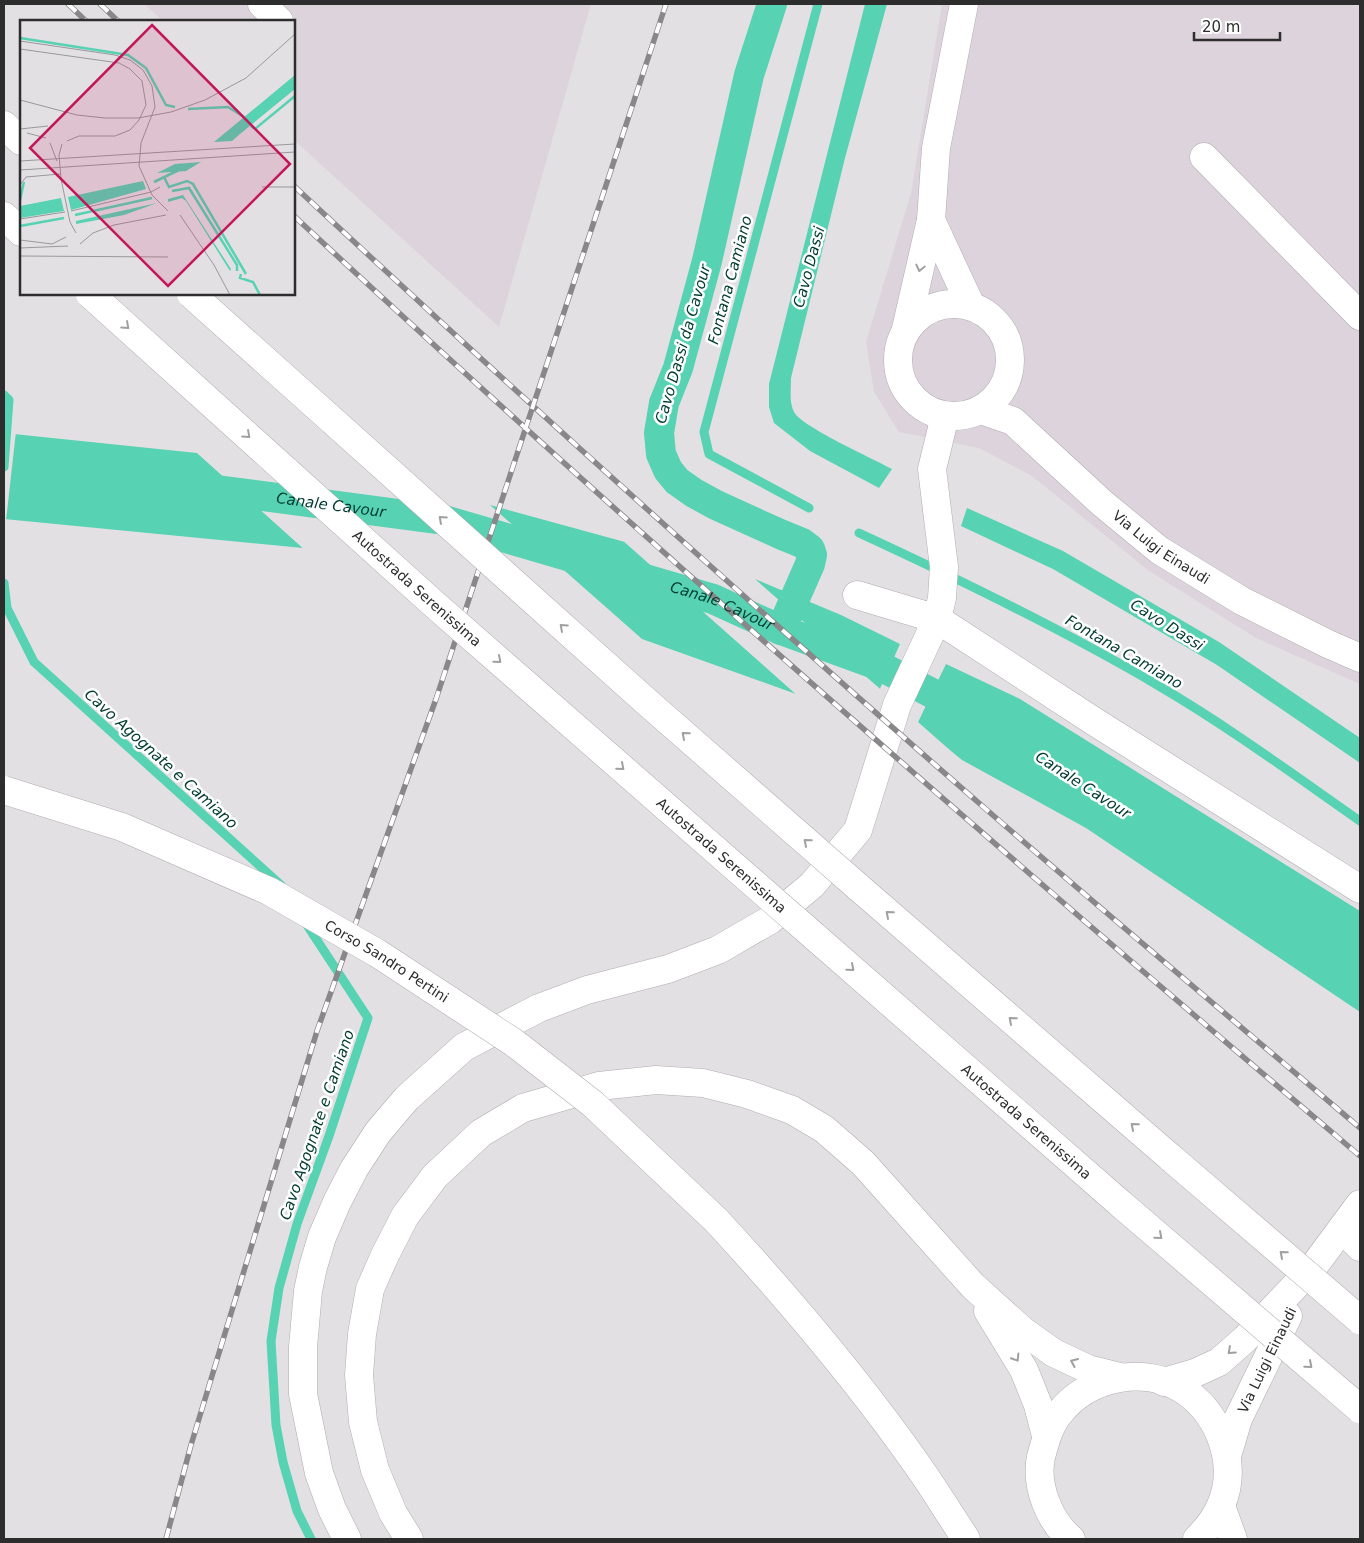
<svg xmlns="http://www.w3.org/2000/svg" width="1364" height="1543" viewBox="0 0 1364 1543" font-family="'DejaVu Sans',sans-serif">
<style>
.built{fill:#ddd3dc}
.water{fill:#57d2b3}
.pier{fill:#e3e0e3}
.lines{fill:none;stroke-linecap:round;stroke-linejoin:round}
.stream{stroke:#57d2b3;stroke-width:9}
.canal{stroke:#57d2b3;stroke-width:30}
.minor-casing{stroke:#b0acaf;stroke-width:29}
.major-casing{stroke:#b0acaf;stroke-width:29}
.highway-casing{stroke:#b0acaf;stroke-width:29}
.minor{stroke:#fff;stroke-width:28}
.major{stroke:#fff;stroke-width:28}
.highway{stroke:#fff;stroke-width:28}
.rail-casing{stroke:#898789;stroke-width:5.5}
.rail{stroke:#fff;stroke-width:4;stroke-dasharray:11;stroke-linecap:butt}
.major-bridge-casing{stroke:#b0acaf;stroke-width:29;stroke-linecap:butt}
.highway-bridge-casing{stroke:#b0acaf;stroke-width:29;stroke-linecap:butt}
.major-bridge{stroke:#fff;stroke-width:28}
.highway-bridge{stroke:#fff;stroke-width:28}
.oneway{stroke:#a1a0a1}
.labels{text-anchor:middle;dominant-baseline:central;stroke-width:5;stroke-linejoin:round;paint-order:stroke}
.street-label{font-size:14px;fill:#2e2d2e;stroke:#fff}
.water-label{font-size:15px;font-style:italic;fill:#003b2f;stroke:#fff}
.inset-river{fill:none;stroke:#57d2b3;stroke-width:2.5}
.inset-road{fill:none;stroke:#9b989b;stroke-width:1}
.view{fill:#c2185b;fill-opacity:0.15;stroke:#c2185b;stroke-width:2.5}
.inset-edge{fill:none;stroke:#2e2d2e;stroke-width:2.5}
</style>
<rect width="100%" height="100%" fill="#e3e0e3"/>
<path class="built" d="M 144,4 L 591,4 L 499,327 L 294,140 L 294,21 L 163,21 Z
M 942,4 L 1360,4 L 1360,684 L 1256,638 L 1149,571 L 1032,476 L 979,448 L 899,432 L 874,392 L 866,342 L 911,193 Z"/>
<path class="water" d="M 865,4 L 887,4 L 845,158 L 791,378 C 791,389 789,402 794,412 C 802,427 874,459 892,469 L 879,488 L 810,451 L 774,423 L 769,407 L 769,384 Z
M 4,433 L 197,453 L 303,548 L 4,519 Z
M 490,505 L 625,542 L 796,694 L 642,639 Z
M 967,508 L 1063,551 L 1219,642 L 1360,738 L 1360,763 L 1217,665 L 1053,569 L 961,526 Z
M 755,579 L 841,615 L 900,644 L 880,689 Z
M 946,664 L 1020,699 L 1360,911 L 1360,1012 L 1086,828 L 962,760 L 917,724 Z"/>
<path class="pier" d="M 4,430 L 16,431 L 6,521 L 4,521 Z
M 194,450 L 199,451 L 304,546 L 305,550 Z
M 488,504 L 647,644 L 640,641 L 488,507 Z
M 621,539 L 627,541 L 798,692 L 798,696 Z
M 753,578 L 880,689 L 902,642 L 903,645 L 882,691 L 878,691 L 753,581 Z
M 946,661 L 918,722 L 969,767 L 960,762 L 915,724 Z"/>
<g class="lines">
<path class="stream" d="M 4,395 L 9,400 L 4,467
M 809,508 L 709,454 L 704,432 L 818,4
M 859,533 C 961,580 1062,629 1159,686 C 1229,727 1294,775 1360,821
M 4,583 L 7,608 L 34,662 L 282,886
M 305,922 L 368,1018 L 329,1136 L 297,1224 L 279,1288 L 271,1341 L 276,1425 L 283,1462 L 297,1511 L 311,1539"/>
<g class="canal">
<path d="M 772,4 L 749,75 L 707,261 L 678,368 L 664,403 L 659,433 L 661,454 L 668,470 L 677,481 L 694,493 L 716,505 L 780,534 L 802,543 L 810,549 L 812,555 L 810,564 L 781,630"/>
<path id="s1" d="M 201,488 L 444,520 L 578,559"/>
<path id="s2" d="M 638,577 L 713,599 L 781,630 L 880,666 L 968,712"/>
</g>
<defs>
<g id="minor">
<path d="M 262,4 L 279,21"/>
<path d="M 1204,157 L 1360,316"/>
<path d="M 931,220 L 971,306"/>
<circle cx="954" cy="360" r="56"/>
<path d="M 906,329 L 931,220 L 936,148 L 964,4"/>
<path id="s3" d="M 981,410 L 1013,421 L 1102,503 L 1159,550 L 1242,601 L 1328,644 L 1360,658"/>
<path d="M 857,595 L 937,619 L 1095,722 L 1360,889"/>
<path d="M 1342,1229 L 1360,1247"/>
<path d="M 988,1311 L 1024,1370 L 1038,1405 L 1046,1436"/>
<path d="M 1164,1382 L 1195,1373 L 1219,1362 L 1245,1339 L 1314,1266 L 1360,1204"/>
<path d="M 1227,1456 L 1238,1419 L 1288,1316"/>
<path d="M 347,1539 L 332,1509 L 319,1473 L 303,1394 L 303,1347 L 308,1291 L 313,1267 L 322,1237 L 337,1202 L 354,1169 L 378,1132 L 407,1098 L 464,1047 L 539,1008 L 587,990 L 668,969 L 718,950 L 770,920 L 812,885 L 858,830 L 897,705 L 937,619 L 942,598 L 944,567 L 932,469 L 945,416"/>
<path d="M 409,1539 L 393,1513 L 375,1470 L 363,1422 L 359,1375 L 362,1334 L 370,1289 L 385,1255 L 405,1216 L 435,1176 L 481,1133 L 523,1108 L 599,1086 L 656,1080 L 703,1083 L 747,1094 L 792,1110 L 824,1129 L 863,1163 L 973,1286 L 1023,1331 L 1054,1353 L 1088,1369 L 1120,1377"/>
<path d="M 1071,1539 C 1049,1521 1035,1485 1041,1457 C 1045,1442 1049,1427 1058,1415 C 1088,1375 1147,1364 1188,1393 C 1221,1418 1238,1466 1221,1505 C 1216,1518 1207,1529 1197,1539"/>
</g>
<path id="major" d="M 716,1220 C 788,1298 857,1379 918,1466 C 935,1490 950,1515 966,1539"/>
<g id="highway">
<path d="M 4,125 L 21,141"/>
<path d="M 4,216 L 21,232"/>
<path d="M 857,886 L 1171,1158"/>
<path id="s4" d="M 814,936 L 1122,1205"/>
<path d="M 1221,1506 L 1233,1539"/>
</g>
</defs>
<use href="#minor" class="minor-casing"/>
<use href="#major" class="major-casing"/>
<use href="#highway" class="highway-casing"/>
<use href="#minor" class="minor"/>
<use href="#major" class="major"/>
<use href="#highway" class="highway"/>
<defs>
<path id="rail" d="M 68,4 L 86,21
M 100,4 L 118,21
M 294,186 C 524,400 758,611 995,817 C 1116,922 1239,1025 1360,1128
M 294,216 C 642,539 998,850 1360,1156
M 166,1539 L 191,1445 L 317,1031 L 436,699 L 666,4"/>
</defs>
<use href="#rail" class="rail-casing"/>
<use href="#rail" class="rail"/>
<defs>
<g id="major-bridge">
<path id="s5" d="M 4,790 L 122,827 L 269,891 L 377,953 L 513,1042 L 593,1104 L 716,1220"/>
</g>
<g id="highway-bridge">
<path id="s6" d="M 90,294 L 435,605 L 814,936"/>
<path d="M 191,294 L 648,703 L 857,886"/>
<path d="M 1171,1158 L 1360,1320"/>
<path d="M 1122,1205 L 1360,1409"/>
</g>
</defs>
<use href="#major-bridge" class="major-bridge-casing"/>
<use href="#highway-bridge" class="highway-bridge-casing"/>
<use href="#major-bridge" class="major-bridge"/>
<use href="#highway-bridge" class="highway-bridge"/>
</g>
<defs><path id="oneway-chevron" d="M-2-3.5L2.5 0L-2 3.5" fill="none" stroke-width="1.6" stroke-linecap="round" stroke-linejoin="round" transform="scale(1.25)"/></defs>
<g class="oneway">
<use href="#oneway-chevron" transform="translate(920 268) rotate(103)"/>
<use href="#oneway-chevron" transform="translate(126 326) rotate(42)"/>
<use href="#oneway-chevron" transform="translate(247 435) rotate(42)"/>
<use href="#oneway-chevron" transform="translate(442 519) rotate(-138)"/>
<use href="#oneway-chevron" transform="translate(563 627) rotate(-138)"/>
<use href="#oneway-chevron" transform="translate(498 660) rotate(41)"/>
<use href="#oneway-chevron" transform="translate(685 735) rotate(-139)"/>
<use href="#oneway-chevron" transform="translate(621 767) rotate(41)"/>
<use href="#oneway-chevron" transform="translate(807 842) rotate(-139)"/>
<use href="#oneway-chevron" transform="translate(889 914) rotate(-139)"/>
<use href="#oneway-chevron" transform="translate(851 968) rotate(41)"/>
<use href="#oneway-chevron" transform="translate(1012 1020) rotate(-139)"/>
<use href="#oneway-chevron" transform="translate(1134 1126) rotate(-139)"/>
<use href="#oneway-chevron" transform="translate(1159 1236) rotate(41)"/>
<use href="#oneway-chevron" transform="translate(1283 1254) rotate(-139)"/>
<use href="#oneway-chevron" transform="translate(1231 1351) rotate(138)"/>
<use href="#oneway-chevron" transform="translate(1016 1358) rotate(58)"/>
<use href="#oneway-chevron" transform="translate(1074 1362) rotate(-156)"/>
<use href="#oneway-chevron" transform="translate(1309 1365) rotate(41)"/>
</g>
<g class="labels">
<g class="street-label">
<text stroke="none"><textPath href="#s3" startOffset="229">Via Luigi Einaudi</textPath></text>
<text stroke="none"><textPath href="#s6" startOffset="440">Autostrada Serenissima</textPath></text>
<text stroke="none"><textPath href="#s6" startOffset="845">Autostrada Serenissima</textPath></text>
<text stroke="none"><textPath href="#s5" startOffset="421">Corso Sandro Pertini</textPath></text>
<text stroke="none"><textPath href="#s4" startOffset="282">Autostrada Serenissima</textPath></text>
<text transform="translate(1267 1360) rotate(-64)">Via Luigi Einaudi</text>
</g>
<g class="water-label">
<text transform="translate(809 267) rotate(-75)">Cavo Dassi</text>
<text transform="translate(730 280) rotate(-75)">Fontana Camiano</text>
<text transform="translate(683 344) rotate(-74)">Cavo Dassi da Cavour</text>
<text stroke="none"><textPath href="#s1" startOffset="131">Canale Cavour</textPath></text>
<text stroke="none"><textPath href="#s2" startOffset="89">Canale Cavour</textPath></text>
<text transform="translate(1167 625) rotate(32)">Cavo Dassi</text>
<text transform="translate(1124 652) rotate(30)">Fontana Camiano</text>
<text transform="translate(161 759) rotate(42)">Cavo Agognate e Camiano</text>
<text transform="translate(1083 785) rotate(33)">Canale Cavour</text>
<text transform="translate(317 1125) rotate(-71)">Cavo Agognate e Camiano</text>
</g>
</g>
<g transform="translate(20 20)">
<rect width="275" height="275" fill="#e3e0e3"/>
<path d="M 275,55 L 275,69 L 220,114 L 212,121 L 194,122 ZM 181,142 L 166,151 L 137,153 L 155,144 ZM 123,161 L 126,169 L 51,190 L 48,177 ZM 163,175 L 211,249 L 210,251 L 166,181 L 162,178 L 148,182 L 148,179 ZM 41,178 L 44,191 L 0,198 L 0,186 ZM 137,183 L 104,195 L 56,204 L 56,201 Z" fill="#57d2b3"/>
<path class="inset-river" d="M 0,18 L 108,35 L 126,48 L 146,85 L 155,87M 168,89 L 208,87 L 224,97M 231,106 L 235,109 L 275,76M 144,157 L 149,167 L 167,161 L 173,164 L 226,254M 134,162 L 159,150M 152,171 L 169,168 L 217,245 L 217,251M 0,180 L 4,162M 55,195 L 132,178M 0,206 L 44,198M 221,254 L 220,258 L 233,262 L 240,275"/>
<path class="inset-road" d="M 0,21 L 95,35 L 110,40 L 123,50 L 132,66 L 135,87 L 121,123 L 119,146 L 132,175 L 148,191M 0,29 L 99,43 L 110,49 L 122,61 L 126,85 L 119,100 L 110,110 L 95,116 L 59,116 L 47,121M 0,80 L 57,95 L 85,98 L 118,98 L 151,92 L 185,80 L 226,58 L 275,14M 0,109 L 28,106M 7,113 L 26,118M 30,123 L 37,141M 42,124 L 39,135 L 41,159 L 50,202 L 56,213M 0,141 L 275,124M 0,150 L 275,132M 0,165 L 6,157 L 40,154M 242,167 L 275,167M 51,191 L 131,172 L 140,167M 160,195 L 194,245 L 210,275M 0,199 L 45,192M 0,220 L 32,224 L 46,217M 60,224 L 73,213 L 94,205 L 146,195M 0,228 L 48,226M 0,236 L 148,237"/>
<path class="view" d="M 132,5 L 270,144 L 148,266 L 10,128 Z"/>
<rect width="275" height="275" class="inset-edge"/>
</g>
<rect width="1364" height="1543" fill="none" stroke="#2e2d2e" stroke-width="10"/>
<path d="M1194 32v8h86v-8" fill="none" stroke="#2e2d2e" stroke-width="2.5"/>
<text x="1202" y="32" font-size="15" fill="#2e2d2e" stroke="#ffffff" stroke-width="4" paint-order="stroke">20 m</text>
</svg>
